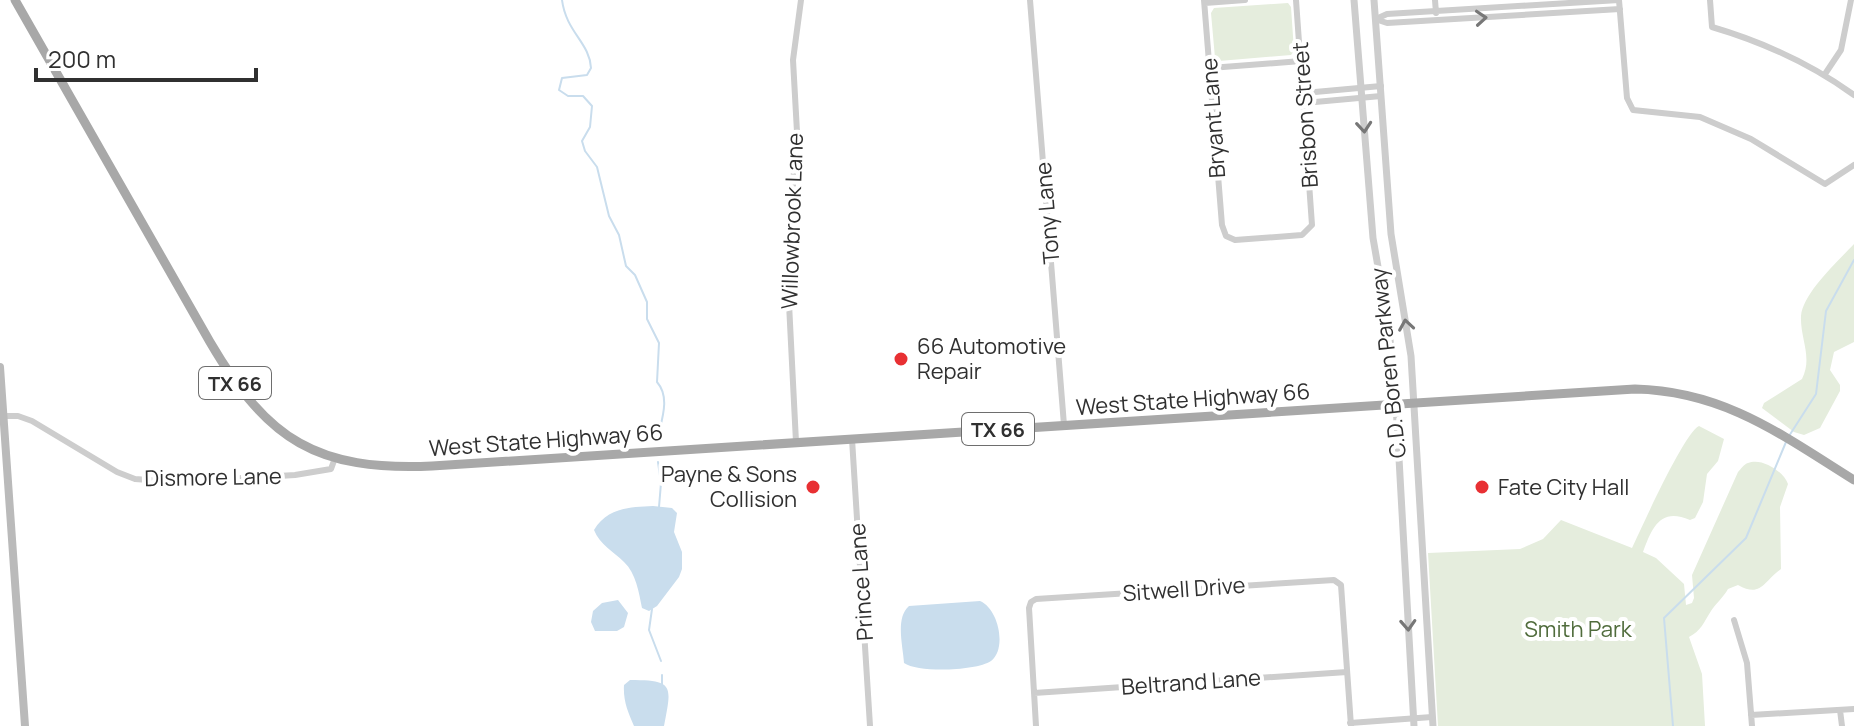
<svg xmlns="http://www.w3.org/2000/svg" width="1854" height="726" viewBox="0 0 1854 726" font-family="Manrope,sans-serif">
<style>
.green{fill:#e5eddd}
.water{fill:#c9dded}
.lines{fill:none;stroke-linecap:round;stroke-linejoin:round}
.stream{stroke:#c9dded;stroke-width:2}
.minor{stroke:#cdcdcd;stroke-width:6}
.tertiary{stroke:#cdcdcd;stroke-width:7}
.secondary{stroke:#bababa;stroke-width:8}
.primary{stroke:#a8a8a8;stroke-width:9}
.oneway{stroke:#777}
.poi-dot{fill:#e83033;stroke:#fff;stroke-width:3}
.labels{text-anchor:middle;dominant-baseline:central;stroke-width:8;stroke-linejoin:round;paint-order:stroke}
.shield{fill:#fff;stroke:#6e6e6e;stroke-width:2}
.shield-label{font-size:20px;font-weight:bold;fill:#303030}
.street-label{font-size:22px;fill:#303030;stroke:#fff}
.poi-label{font-size:22px;fill:#303030;stroke:#fff;text-anchor:start}
.park-label{font-size:22px;fill:#506c3c;stroke:#fff}
</style>
<rect width="100%" height="100%" fill="#fff"/>
<path class="green" d="M 1288,3 L 1291,7 L 1294,51 L 1291,55 L 1219,61 L 1215,58 L 1211,13 L 1214,8 Z
M 1854,244 L 1854,342 L 1834,352 L 1830,370 L 1840,385 L 1840,391 L 1820,428 L 1804,435 L 1794,432 L 1762,408 L 1764,403 L 1802,379 C 1813,357 1800,339 1801,316 C 1803,293 1838,261 1854,244 Z
M 1699,426 L 1724,439 L 1718,461 L 1707,474 L 1703,502 L 1695,518 L 1690,520 C 1660,507 1652,528 1643,552 L 1656,558 L 1684,584 L 1686,605 L 1692,603 L 1694,598 L 1692,575 L 1738,472 C 1741,469 1744,464 1748,463 C 1762,457 1784,472 1788,484 L 1780,507 L 1781,569 C 1763,582 1761,598 1738,585 L 1728,589 C 1723,598 1716,603 1711,611 C 1704,622 1701,631 1689,637 L 1702,674 L 1705,726 L 1438,726 L 1428,553 L 1520,549 L 1543,539 L 1561,520 L 1632,548 C 1642,527 1684,433 1699,426 Z"/>
<path class="water" d="M 653,506 L 672,508 L 677,513 L 674,532 L 682,552 L 682,569 L 679,577 L 657,606 L 649,611 L 642,608 C 639,593 636,573 624,562 C 613,551 600,545 594,530 C 607,508 629,507 653,506 Z
M 618,600 L 628,613 L 624,627 L 617,631 L 595,631 L 591,622 L 593,611 L 602,603 Z
M 980,601 C 999,609 1007,649 991,661 C 976,671 918,673 904,663 C 903,646 895,618 909,606 Z
M 630,680 C 674,680 672,685 664,726 L 634,726 C 628,712 623,701 624,685 Z"/>
<g class="lines">
<path class="stream" d="M 562,0 C 566,32 590,43 591,68 L 587,75 L 562,78 L 559,90 L 568,96 L 583,96 L 592,106 L 590,127 L 582,141 L 585,151 L 597,167 L 609,216 L 619,235 L 626,266 L 635,275 L 647,302 L 647,319 L 659,343 L 657,382 C 671,398 661,421 657,441
M 1789,436 L 1816,394 L 1826,311 L 1854,260
M 658,462 L 661,483 L 659,507
M 652,609 L 649,630 L 661,661
M 662,675 L 662,685
M 1673,726 L 1664,618 L 1746,538 L 1786,442"/>
<path class="minor" d="M 1030,0 L 1064,425
M 1204,0 L 1222,225 L 1226,236 L 1235,240 L 1302,235 L 1312,225 L 1296,0
M 1435,0 L 1436,13
M 1619,0 L 1627,98 L 1633,110 L 1700,117 L 1751,139 L 1825,184 L 1854,165
M 1710,0 L 1712,27 C 1763,42 1811,64 1854,95
M 1205,3 L 1245,0
M 1375,19 L 1387,23 L 1620,9
M 1376,19 L 1387,14 L 1619,0
M 1210,68 L 1301,61
M 1825,74 L 1841,50 L 1851,0
M 1304,93 L 1381,86
M 1304,103 L 1381,96
M 3,416 L 18,416 L 32,421 L 117,472 L 135,479 L 176,482 L 295,475 L 331,469 L 335,458
M 852,439 L 870,726
M 796,442 L 787,264 L 797,132 L 793,60 L 801,0
M 1734,620 L 1747,663 L 1752,726
M 1034,693 L 1347,672
M 1840,710 L 1842,726
M 1751,715 L 1854,709
M 1350,723 L 1432,717
M 1036,726 L 1029,608 L 1031,602 L 1036,599 L 1334,580 L 1341,585 L 1351,726"/>
<path class="tertiary" d="M 1354,0 L 1373,238 L 1389,330 L 1395,387 L 1414,726
M 1374,0 L 1391,234 L 1411,356 L 1433,726"/>
<path class="secondary" d="M 0,367 L 25,726"/>
<path class="primary" d="M 15,0 L 210,342 C 268,441 317,471 432,466 L 1635,389 C 1724,391 1782,435 1854,480"/>
</g>
<defs><path id="oneway-chevron" d="M-2-3.5L2.5 0L-2 3.5" fill="none" stroke-width="1.6" stroke-linecap="round" stroke-linejoin="round" transform="scale(2)"/></defs>
<g class="oneway">
<use href="#oneway-chevron" transform="translate(1481 18) rotate(-4)"/>
<use href="#oneway-chevron" transform="translate(1364 127) rotate(85)"/>
<use href="#oneway-chevron" transform="translate(1406 325) rotate(-99)"/>
<use href="#oneway-chevron" transform="translate(1408 625) rotate(87)"/>
</g>
<g class="poi-dot">
<circle cx="901" cy="359" r="8"/>
<circle cx="813" cy="487" r="8"/>
<circle cx="1482" cy="487" r="8"/>
</g>
<g class="labels">
<g class="shield">
<rect x="199" y="367" width="72" height="32" rx="6"/>
<rect x="962" y="413" width="72" height="32" rx="6"/>
</g>
<g class="shield-label">
<text x="235" y="383">TX 66</text>
<text x="998" y="429">TX 66</text>
</g>
<g class="street-label">
<text transform="translate(1305 115) rotate(-94)">Brisbon Street</text>
<text transform="translate(1213 118) rotate(-94)">Bryant Lane</text>
<text transform="translate(1047 213) rotate(-95)">Tony Lane</text>
<text transform="translate(792 221) rotate(-88)">Willowbrook Lane</text>
<text transform="translate(1388 363) rotate(-96)">C.D. Boren Parkway</text>
<text transform="translate(1193 399) rotate(-4)">West State Highway 66</text>
<text transform="translate(546 440) rotate(-4)">West State Highway 66</text>
<text transform="translate(213 477) rotate(-1)">Dismore Lane</text>
<text transform="translate(861 582) rotate(-94)">Prince Lane</text>
<text transform="translate(1184 589) rotate(-4)">Sitwell Drive</text>
<text transform="translate(1191 682) rotate(-4)">Beltrand Lane</text>
</g>
<g class="poi-label">
<text x="917" y="346">66 Automotive<tspan x="917" dy="25">Repair</tspan></text>
<text x="797" y="474" text-anchor="end">Payne &amp; Sons<tspan x="797" dy="25">Collision</tspan></text>
<text x="1498" y="487">Fate City Hall</text>
</g>
<g class="park-label">
<text x="1578" y="629">Smith Park</text>
</g>
</g>
<path d="M36 68v12h220v-12" fill="none" stroke="#303030" stroke-width="4"/>
<text x="48" y="68" font-size="24" fill="#303030" stroke="#ffffff" stroke-width="6" paint-order="stroke">200 m</text>
</svg>
